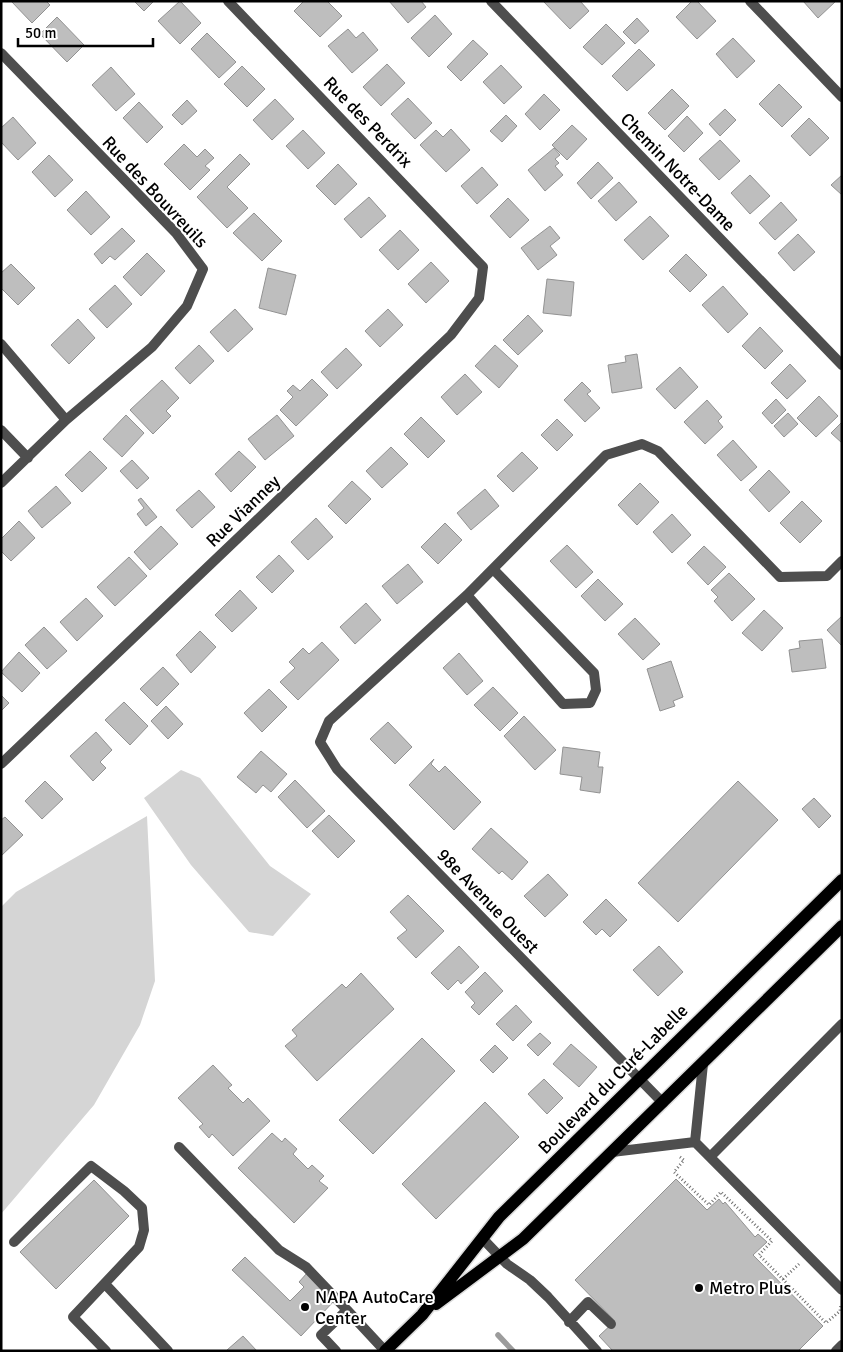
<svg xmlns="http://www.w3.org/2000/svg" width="843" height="1352" viewBox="0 0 843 1352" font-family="Signika,sans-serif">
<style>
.green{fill:#d5d5d5}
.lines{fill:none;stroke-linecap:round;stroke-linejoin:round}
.stream{stroke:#9c9c9c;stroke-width:5.5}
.building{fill:#bebebe;stroke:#929292}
.primary-casing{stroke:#dbdbdb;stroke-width:15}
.path{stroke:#707070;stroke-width:3;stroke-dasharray:1 2.5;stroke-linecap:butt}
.service{stroke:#4e4e4e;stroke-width:10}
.minor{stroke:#4e4e4e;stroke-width:10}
.tertiary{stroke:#4e4e4e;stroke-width:10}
.primary{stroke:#000;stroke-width:12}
.poi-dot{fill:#000;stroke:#fff;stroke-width:2}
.labels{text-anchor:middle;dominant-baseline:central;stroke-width:4;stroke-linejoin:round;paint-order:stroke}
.street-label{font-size:18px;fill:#000;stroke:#fff}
.poi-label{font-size:18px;fill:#000;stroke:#fff;text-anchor:start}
</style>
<rect width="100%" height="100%" fill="#fff"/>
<path class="green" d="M 181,770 L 200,778 L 270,866 L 311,894 L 273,936 L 249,932 L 191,865 L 144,798 Z
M 147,816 L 155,981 L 140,1025 L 94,1105 L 1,1214 L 1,907 L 16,892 Z"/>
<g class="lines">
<path class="stream" d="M 498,1335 L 513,1351"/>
</g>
<path class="building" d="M 11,1 L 46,1 L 50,5 L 32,23 Z
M 134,1 L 154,1 L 144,11 Z
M 180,1 L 201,23 L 180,44 L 158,21 Z
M 304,1 L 327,1 L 342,16 L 320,37 L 294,11 Z
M 389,1 L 421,1 L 426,7 L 408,23 Z
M 543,1 L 580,1 L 589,11 L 570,29 Z
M 692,1 L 697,1 L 716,21 L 697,39 L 676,17 Z
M 803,1 L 836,1 L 818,18 Z
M 435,15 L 452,34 L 429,57 L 411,38 Z
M 57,17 L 84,45 L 67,62 L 40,34 Z
M 637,18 L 649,31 L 635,44 L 623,32 Z
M 606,24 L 625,43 L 602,65 L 583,47 Z
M 348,29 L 356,38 L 363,32 L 378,50 L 352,73 L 328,46 Z
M 207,33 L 236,62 L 219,78 L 191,49 Z
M 733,38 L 755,61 L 737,78 L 716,54 Z
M 473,40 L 488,54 L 461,81 L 447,67 Z
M 639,49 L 655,65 L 627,91 L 612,76 Z
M 387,64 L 405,83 L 381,106 L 363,87 Z
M 501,65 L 522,87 L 504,104 L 483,82 Z
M 242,66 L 265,89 L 247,107 L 224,84 Z
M 111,67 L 135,94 L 116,111 L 92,85 Z
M 779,84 L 802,107 L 782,127 L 759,104 Z
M 672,89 L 689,106 L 665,130 L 648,113 Z
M 544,94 L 560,110 L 540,130 L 525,114 Z
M 408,98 L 432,123 L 415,139 L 391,114 Z
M 275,99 L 294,119 L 272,140 L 253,120 Z
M 187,100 L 197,111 L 182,125 L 172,115 Z
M 139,102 L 163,127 L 147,143 L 123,118 Z
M 725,109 L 736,120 L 720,136 L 709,124 Z
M 506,115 L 517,126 L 502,142 L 490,131 Z
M 687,116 L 703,133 L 684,152 L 668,136 Z
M 13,117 L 36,143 L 18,160 L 1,142 L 1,128 Z
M 809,118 L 829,138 L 810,156 L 791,136 Z
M 572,125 L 587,139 L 567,160 L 552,145 Z
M 451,129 L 470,150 L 446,172 L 420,145 L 436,130 L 443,137 Z
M 303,130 L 325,153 L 308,169 L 286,146 Z
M 720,140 L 740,161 L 719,180 L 699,159 Z
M 184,144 L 197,157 L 205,149 L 214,158 L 205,166 L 210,170 L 190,190 L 164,164 Z
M 554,148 L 560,155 L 555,159 L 559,163 L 555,166 L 563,175 L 545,191 L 528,170 Z
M 240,154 L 250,164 L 227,187 L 248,208 L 227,228 L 197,197 Z
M 49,155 L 73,180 L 55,197 L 32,172 Z
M 598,162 L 613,178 L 591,199 L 577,183 Z
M 338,164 L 357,184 L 335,205 L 316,186 Z
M 482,167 L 498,185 L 477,204 L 461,186 Z
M 750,175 L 770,196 L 750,214 L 731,193 Z
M 842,175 L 842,195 L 831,185 Z
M 619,182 L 637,202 L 616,221 L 598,201 Z
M 86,191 L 110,217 L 91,235 L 67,210 Z
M 369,197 L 386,216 L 361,238 L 344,219 Z
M 508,198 L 529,220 L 510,238 L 490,216 Z
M 781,202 L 797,220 L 775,240 L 759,223 Z
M 254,213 L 282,241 L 262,261 L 233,233 Z
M 650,216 L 669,236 L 643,260 L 624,240 Z
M 550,226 L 560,238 L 550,246 L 557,255 L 538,270 L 521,248 Z
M 122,228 L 135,241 L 115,260 L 110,256 L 102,264 L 94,254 Z
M 400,230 L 419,250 L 398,270 L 379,250 Z
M 798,234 L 815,252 L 794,271 L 778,253 Z
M 147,253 L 165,271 L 141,296 L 123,277 Z
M 686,254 L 707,275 L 690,292 L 669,271 Z
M 431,262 L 449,281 L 426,303 L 408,284 Z
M 11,264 L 35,288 L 18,305 L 1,288 L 1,273 Z
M 268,268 L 296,275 L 286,315 L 259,308 Z
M 547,279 L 574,282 L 571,316 L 543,313 Z
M 115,285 L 132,304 L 107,328 L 89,309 Z
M 723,286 L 748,314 L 728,333 L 702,305 Z
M 235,309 L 253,329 L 228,352 L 210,332 Z
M 388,309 L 403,325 L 380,347 L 365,331 Z
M 528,315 L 543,331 L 518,355 L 503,340 Z
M 78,319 L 95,338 L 69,364 L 51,345 Z
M 760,327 L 783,351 L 765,369 L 742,346 Z
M 199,345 L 214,361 L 190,384 L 175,368 Z
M 495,345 L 518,366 L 499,388 L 475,366 Z
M 346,348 L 362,365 L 337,389 L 321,372 Z
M 637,354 L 642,388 L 612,393 L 608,365 L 626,362 L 625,356 Z
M 790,364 L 806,381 L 787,399 L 771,383 Z
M 680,367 L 698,387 L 675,409 L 656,389 Z
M 465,374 L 482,392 L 457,415 L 441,397 Z
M 312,379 L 328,395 L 296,426 L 280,410 L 293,397 L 287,391 L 293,385 L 300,391 Z
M 162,380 L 179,398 L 166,411 L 171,416 L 153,434 L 130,410 Z
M 582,382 L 591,391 L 587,394 L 600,408 L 585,422 L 564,400 Z
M 819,396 L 838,416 L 816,437 L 797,418 Z
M 776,399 L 786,410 L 772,424 L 762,413 Z
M 707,400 L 722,417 L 718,421 L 723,427 L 705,444 L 684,422 Z
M 788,413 L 798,424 L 784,437 L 774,426 Z
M 126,415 L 144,433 L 122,457 L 103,439 Z
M 277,415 L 294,436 L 265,460 L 248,439 Z
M 421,417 L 445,441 L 428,458 L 404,434 Z
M 557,419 L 573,435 L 557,451 L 541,435 Z
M 842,422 L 842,443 L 831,433 Z
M 733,440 L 757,467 L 741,481 L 717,455 Z
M 391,447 L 408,464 L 382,488 L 366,471 Z
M 90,451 L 107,468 L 82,492 L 65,475 Z
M 239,451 L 256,467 L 231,492 L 215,474 Z
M 522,452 L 538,468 L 513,492 L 497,476 Z
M 132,460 L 149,478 L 137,489 L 120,471 Z
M 769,470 L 790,492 L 769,512 L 749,490 Z
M 352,481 L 371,499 L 346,524 L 328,506 Z
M 640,483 L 659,502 L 637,525 L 618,505 Z
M 56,486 L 71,503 L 42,528 L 28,511 Z
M 485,489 L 499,506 L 471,530 L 457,513 Z
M 199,490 L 215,507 L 192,528 L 176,510 Z
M 141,498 L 157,517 L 146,526 L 137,514 L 144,508 L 138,500 Z
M 802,501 L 822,521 L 800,543 L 780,523 Z
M 672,514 L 691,535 L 672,553 L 653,532 Z
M 316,518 L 333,537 L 308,560 L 291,542 Z
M 19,521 L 35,538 L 11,561 L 1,551 L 1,539 Z
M 445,523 L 462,540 L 438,564 L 421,547 Z
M 161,526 L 178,544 L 150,570 L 134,552 Z
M 567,545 L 593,572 L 576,588 L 550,561 Z
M 704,546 L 726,567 L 708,585 L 687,563 Z
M 279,555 L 294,571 L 272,593 L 256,577 Z
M 129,557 L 147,576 L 115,606 L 97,587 Z
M 408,564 L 423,582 L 397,604 L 382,586 Z
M 729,573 L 755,599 L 732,621 L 714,601 L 718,597 L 711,590 Z
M 598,579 L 623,604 L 605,621 L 581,596 Z
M 240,590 L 257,608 L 232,632 L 215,615 Z
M 86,598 L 103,616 L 77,641 L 60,622 Z
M 366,603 L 381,620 L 355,644 L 340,627 Z
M 764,610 L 783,628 L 762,651 L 742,633 Z
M 842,616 L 842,646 L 827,630 Z
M 635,618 L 660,644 L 643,660 L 618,634 Z
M 44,627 L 67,651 L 47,669 L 25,645 Z
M 200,631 L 216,647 L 191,673 L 176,655 Z
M 822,639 L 826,668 L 792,672 L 789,650 L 800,648 L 799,641 Z
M 322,642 L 339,660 L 298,700 L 280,682 L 295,668 L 289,662 L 303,648 L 309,654 Z
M 19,652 L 40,673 L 22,692 L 1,672 Z
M 459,653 L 483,681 L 467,695 L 443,668 Z
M 671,661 L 683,697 L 673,701 L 675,706 L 660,711 L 647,669 Z
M 163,667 L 179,684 L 157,706 L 140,689 Z
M 493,687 L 518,713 L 500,731 L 474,705 Z
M 269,689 L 287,707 L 262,732 L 244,713 Z
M 1,695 L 9,703 L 1,711 Z
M 124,702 L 148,726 L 130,745 L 105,720 Z
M 166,706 L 183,724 L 168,739 L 151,721 Z
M 524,716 L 556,750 L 535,770 L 504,736 Z
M 388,722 L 412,747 L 395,764 L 370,739 Z
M 96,732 L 112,750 L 100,762 L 106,768 L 93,781 L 70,756 Z
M 563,747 L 600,752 L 598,767 L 603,767 L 600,793 L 580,790 L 582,777 L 560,774 Z
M 261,751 L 287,774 L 271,792 L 263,785 L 256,793 L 237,777 Z
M 434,759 L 431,764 L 439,772 L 445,766 L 481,802 L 454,830 L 409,785 Z
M 295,780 L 325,811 L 307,828 L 278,797 Z
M 45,781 L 63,799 L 42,819 L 25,801 Z
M 738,781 L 778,820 L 678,922 L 638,883 Z
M 814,798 L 831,816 L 819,828 L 802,809 Z
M 329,815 L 355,841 L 338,858 L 312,831 Z
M 5,817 L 23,835 L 1,856 L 1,820 Z
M 491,828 L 528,862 L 512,880 L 502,871 L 499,874 L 472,849 Z
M 548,874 L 568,895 L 545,917 L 524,896 Z
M 408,895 L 444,931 L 416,958 L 397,938 L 407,930 L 390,912 Z
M 606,899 L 627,920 L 610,937 L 602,929 L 596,935 L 583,922 Z
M 459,946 L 479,967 L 461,984 L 458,980 L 448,990 L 431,973 Z
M 659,946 L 683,972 L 658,996 L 633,970 Z
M 485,972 L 503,991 L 479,1015 L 471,1007 L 475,1003 L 465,992 Z
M 361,973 L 394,1009 L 317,1081 L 285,1046 L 297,1036 L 292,1030 L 342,984 L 346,988 Z
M 516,1005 L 532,1022 L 513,1041 L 496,1024 Z
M 540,1033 L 551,1043 L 538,1056 L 527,1045 Z
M 422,1038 L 455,1071 L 373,1154 L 339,1120 Z
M 571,1044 L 597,1067 L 579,1087 L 553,1064 Z
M 495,1045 L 508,1058 L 493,1073 L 480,1060 Z
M 213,1065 L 232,1085 L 228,1088 L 243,1103 L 248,1098 L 270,1121 L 233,1156 L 212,1134 L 209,1138 L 199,1127 L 203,1124 L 178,1098 Z
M 544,1079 L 563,1098 L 547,1114 L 528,1094 Z
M 485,1102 L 519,1137 L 436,1219 L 402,1184 Z
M 272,1133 L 282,1142 L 285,1138 L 297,1149 L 293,1154 L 308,1169 L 312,1165 L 324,1176 L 319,1181 L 328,1188 L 294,1223 L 238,1168 Z
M 676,1179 L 707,1210 L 719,1199 L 723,1204 L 725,1202 L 755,1237 L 758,1234 L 767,1242 L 753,1255 L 823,1326 L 798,1351 L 613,1351 L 599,1336 L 615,1321 L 575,1280 Z
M 94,1180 L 129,1216 L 56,1289 L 20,1252 Z
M 245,1257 L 290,1301 L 304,1287 L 299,1282 L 307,1273 L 335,1300 L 301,1336 L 232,1270 Z
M 243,1336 L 257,1351 L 227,1351 L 227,1350 Z"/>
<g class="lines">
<defs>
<path id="primary" d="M 436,1304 L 523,1239 L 842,926
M 385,1351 L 422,1315 L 499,1217 L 842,880"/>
</defs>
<use href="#primary" class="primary-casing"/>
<path class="path" d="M 680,1157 L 684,1160 L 674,1172 L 709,1205 L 721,1192 L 772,1241 L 759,1255 L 826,1323 L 840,1311 L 841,1304
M 783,1279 L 799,1264"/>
<path class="service" d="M 695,1142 L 703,1064
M 179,1147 L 279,1250 L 306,1267 L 347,1310
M 612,1152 L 695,1142 L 842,1290
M 710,1157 L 842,1024
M 482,1238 L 507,1264 L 530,1280 L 548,1297 L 597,1351
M 14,1242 L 91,1166 L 124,1191 L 142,1208 L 144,1230 L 139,1247 L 73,1317 L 106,1351
M 105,1284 L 168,1351
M 569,1322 L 588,1302 L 611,1324
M 336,1351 L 321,1335 L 347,1310 L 385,1351
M 836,1351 L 842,1345"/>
<path class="minor" d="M 750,1 L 842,97
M 1,53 L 176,233 L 203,269 L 187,306 L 152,347 L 66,420 L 1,483
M 1,344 L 66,420
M 1,430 L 28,458
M 467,595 L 563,704 L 590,703 L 596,690 L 594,673 L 493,569
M 1,764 L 451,335 L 479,298 L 483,267 L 228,1
M 663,1103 L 356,789 L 337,769 L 320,742 L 329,721 L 467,595 L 606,455 L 642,444 L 658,451 L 780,577 L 827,576 L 842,561"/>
<path class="tertiary" d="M 491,1 L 842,365"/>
<use href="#primary" class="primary"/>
</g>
<g class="poi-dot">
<circle cx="699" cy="1288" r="5"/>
<circle cx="305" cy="1307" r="5"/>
</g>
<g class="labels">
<g class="street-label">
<text transform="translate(368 122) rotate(46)">Rue des Perdrix</text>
<text transform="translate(678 172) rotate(46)">Chemin Notre-Dame</text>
<text transform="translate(155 192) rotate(47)">Rue des Bouvreuils</text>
<text transform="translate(243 511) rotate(-44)">Rue Vianney</text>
<text transform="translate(488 901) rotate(46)">98e Avenue Ouest</text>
<text transform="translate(613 1079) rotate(-45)">Boulevard du Curé-Labelle</text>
</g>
<g class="poi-label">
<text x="709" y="1288">Metro Plus</text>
<text x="315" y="1297">NAPA AutoCare<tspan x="315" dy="21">Center</tspan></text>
</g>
</g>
<rect width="843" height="1352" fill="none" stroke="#000000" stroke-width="5"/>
<path d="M18 38v8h135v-8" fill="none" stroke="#000000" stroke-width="2.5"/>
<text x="25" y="38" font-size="15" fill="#000000" stroke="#ffffff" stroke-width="4" paint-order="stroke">50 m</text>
</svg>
